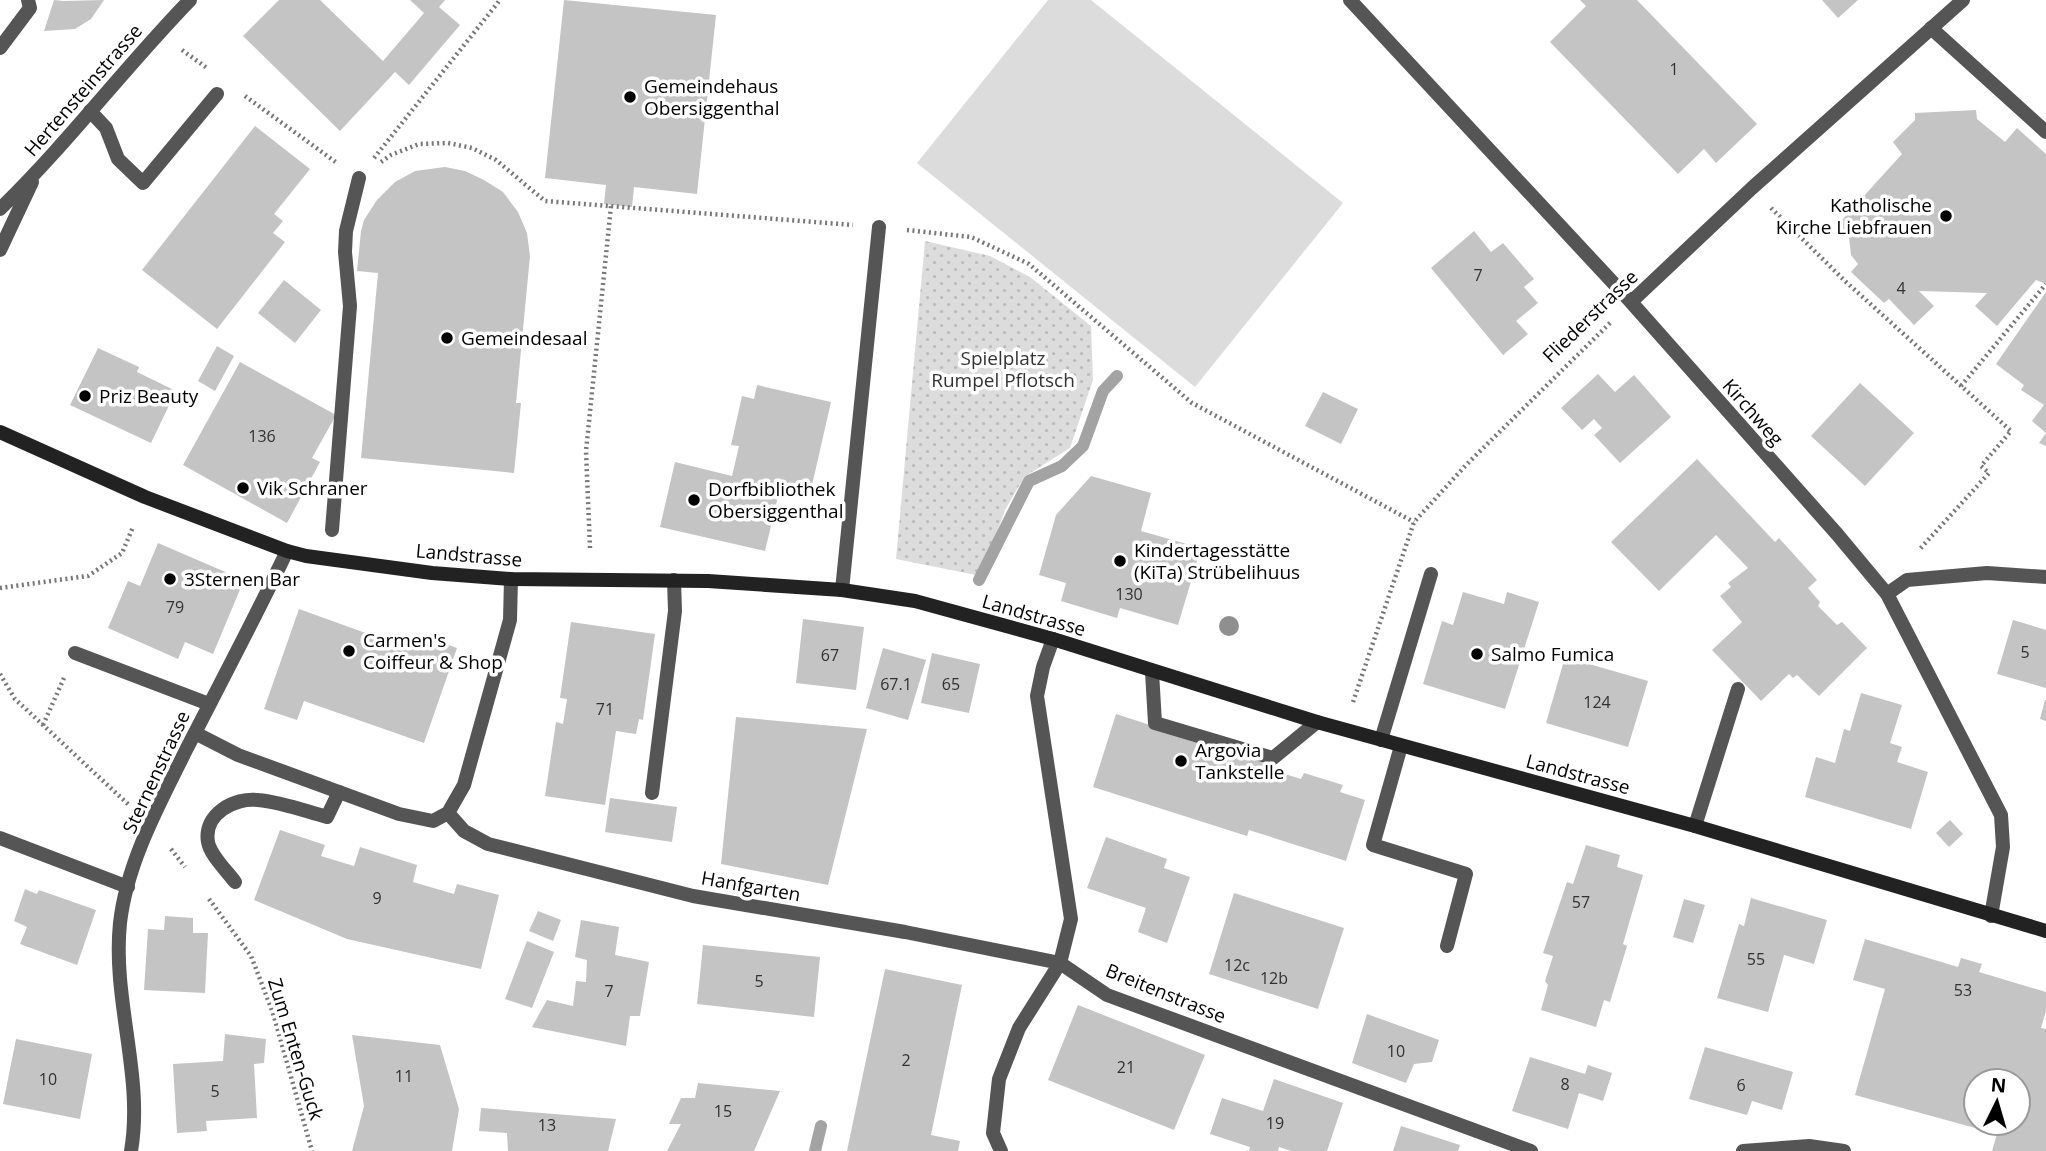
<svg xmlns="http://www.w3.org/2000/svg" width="2046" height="1151" viewBox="0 0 2046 1151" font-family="'Open Sans',sans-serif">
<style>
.grass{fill:#dcdcdc}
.park{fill:url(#park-dots)}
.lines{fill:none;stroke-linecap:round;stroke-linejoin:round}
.stream{stroke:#a3a3a3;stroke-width:12}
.building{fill:#c4c4c4;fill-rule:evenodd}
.path{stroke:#777;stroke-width:4.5;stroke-dasharray:2 3.5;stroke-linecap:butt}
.service{stroke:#555;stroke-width:14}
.minor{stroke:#555;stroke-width:14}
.tertiary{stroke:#555;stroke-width:14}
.secondary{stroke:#222;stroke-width:14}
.tree{fill:#8f8f8f}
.poi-dot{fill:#000;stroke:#fff;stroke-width:2.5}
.labels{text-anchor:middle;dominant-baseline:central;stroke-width:7;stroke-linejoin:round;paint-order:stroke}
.number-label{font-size:16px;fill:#313131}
.poi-label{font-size:19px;fill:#000;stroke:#fff;text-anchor:start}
.street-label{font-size:19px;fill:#000;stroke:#fff}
.park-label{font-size:19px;fill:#333;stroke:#fff}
</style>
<defs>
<pattern id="park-dots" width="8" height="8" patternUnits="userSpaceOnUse" patternTransform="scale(1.75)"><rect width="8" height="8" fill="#dcdcdc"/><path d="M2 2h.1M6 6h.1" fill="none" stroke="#bbb" stroke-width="1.8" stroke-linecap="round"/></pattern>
</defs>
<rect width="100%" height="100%" fill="#fff"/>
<path class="grass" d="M 1048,0 L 1091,0 L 1343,203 L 1195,387 L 917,163 Z"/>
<path class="park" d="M 925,241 L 990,256 L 1030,277 L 1091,326 L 1093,380 L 1070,448 L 1024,477 L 1005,510 L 981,576 L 896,559 Z"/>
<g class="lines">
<path class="stream" d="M 979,580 L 1029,481 L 1062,466 L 1083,446 L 1103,391 L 1117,376
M 815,1151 L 821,1126"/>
</g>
<path class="building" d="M 54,0 L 63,1 L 104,0 L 91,19 L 75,29 L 44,31 Z
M 279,0 L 320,0 L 383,61 L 424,13 L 410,0 L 445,0 L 439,7 L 460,25 L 409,85 L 395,72 L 340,131 L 243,36 Z
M 564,0 L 716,15 L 697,194 L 634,187 L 632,207 L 604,204 L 606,185 L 545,178 Z
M 1580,0 L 1637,0 L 1757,124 L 1716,163 L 1704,149 L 1678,174 L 1550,42 L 1586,6 Z
M 1822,0 L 1858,0 L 1838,18 Z
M 1976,110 L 1977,119 L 2005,142 L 2017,128 L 2046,154 L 2046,284 L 2036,280 L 1997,326 L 1975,306 L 1987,293 L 1919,291 L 1934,306 L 1914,325 L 1889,299 L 1884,303 L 1851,272 L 1858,264 L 1851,255 L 1849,237 L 1843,234 L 1843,219 L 1902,154 L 1893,142 L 1915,120 L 1915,113 Z
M 255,126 L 310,169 L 274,214 L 283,221 L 273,233 L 285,242 L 217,329 L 142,270 Z
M 445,167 L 465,171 L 484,180 L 503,192 L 518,212 L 527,233 L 530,256 L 516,403 L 521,403 L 514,473 L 361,458 L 378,273 L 357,271 L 361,231 L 364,220 L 377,200 L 395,182 L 415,171 Z
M 1474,231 L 1491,252 L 1503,243 L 1534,279 L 1524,287 L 1538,303 L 1516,321 L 1528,334 L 1503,355 L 1431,268 Z
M 284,280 L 321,310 L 295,343 L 258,313 Z
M 2046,292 L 2046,446 L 2039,443 L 2046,433 L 2032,421 L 2044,405 L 2021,390 L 2024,385 L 1996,364 Z
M 217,346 L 234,356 L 215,391 L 198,381 Z
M 98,348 L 139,367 L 137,372 L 176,391 L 151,443 L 70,405 Z
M 240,362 L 336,415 L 312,458 L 320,462 L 287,523 L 183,465 Z
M 1598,374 L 1615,392 L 1634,375 L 1671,417 L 1620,463 L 1594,435 L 1602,428 L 1594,419 L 1582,430 L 1561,408 Z
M 1860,383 L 1914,433 L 1865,486 L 1811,436 Z
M 757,385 L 831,402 L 810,494 L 780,488 L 765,551 L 660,527 L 675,462 L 732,476 L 739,446 L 731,445 L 742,396 L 754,399 Z
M 1323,392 L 1358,409 L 1341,444 L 1305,426 Z
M 1697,459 L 1775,542 L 1779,538 L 1817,580 L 1808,588 L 1820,602 L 1818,606 L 1837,625 L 1842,622 L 1867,648 L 1819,696 L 1797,675 L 1793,678 L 1789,674 L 1761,701 L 1712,650 L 1742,622 L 1720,596 L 1731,587 L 1728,583 L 1748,568 L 1716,535 L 1659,591 L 1611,542 Z
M 1091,476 L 1151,493 L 1141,531 L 1201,548 L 1178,625 L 1120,608 L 1117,618 L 1061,601 L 1066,583 L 1039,575 L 1056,515 Z
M 158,543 L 244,580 L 213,654 L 185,642 L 178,659 L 108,628 L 128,581 L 140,586 Z
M 1463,592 L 1504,604 L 1507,592 L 1539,602 L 1505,709 L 1423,684 L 1442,621 L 1453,625 Z
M 299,609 L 410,649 L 416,633 L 457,648 L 424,743 L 304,701 L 297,720 L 264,709 Z
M 803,619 L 864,627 L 856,690 L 796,683 Z
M 2013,620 L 2046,630 L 2046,688 L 1997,674 Z
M 571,622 L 655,634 L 643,720 L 639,719 L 636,734 L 616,731 L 605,805 L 545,796 L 556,722 L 563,724 L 567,699 L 560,698 Z
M 883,648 L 926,660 L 908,720 L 866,708 Z
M 932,653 L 980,664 L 969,713 L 921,703 Z
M 1565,657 L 1648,681 L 1628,747 L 1546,723 Z
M 1861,693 L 1902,705 L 1890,743 L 1902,747 L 1897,762 L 1928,772 L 1911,829 L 1805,797 L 1816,757 L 1835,763 L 1844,729 L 1850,731 Z
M 2045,700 L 2046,700 L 2046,721 L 2040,719 Z
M 1116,714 L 1271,764 L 1269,769 L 1301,779 L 1304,773 L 1343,785 L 1340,792 L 1365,800 L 1346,861 L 1249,830 L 1247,836 L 1093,787 Z
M 736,717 L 867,729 L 828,885 L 721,864 Z
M 610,798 L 677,807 L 672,842 L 605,832 Z
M 1950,820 L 1963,834 L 1949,847 L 1936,833 Z
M 280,830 L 325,845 L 321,856 L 354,866 L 360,847 L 417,865 L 413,882 L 454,894 L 457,884 L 499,895 L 481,969 L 347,939 L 254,900 Z
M 1106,837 L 1167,859 L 1164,868 L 1190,877 L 1167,943 L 1138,932 L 1146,908 L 1087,888 Z
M 1586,845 L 1620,855 L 1617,867 L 1643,875 L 1623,944 L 1627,946 L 1610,1002 L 1604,1000 L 1596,1027 L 1541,1010 L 1548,985 L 1545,981 L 1553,956 L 1543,953 L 1567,882 L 1573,884 Z
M 25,889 L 37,894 L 39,890 L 96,910 L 77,965 L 20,944 L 27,927 L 14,921 Z
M 1234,893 L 1344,928 L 1318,1009 L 1209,974 Z
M 1751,898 L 1827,920 L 1814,964 L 1784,955 L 1768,1012 L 1717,998 L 1739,924 L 1744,926 Z
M 1684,899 L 1705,905 L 1693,943 L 1673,937 Z
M 538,911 L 561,920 L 553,941 L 529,931 Z
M 165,916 L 193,918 L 193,933 L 208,933 L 205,993 L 144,990 L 148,929 L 164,930 Z
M 581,920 L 619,927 L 615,955 L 649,962 L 640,1016 L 630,1016 L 626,1046 L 532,1027 L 547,1000 L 573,1006 L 576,981 L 586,982 L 587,960 L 575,957 Z
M 1865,939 L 1958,967 L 1961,958 L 1982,964 L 1979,972 L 2046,992 L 2046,1011 L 2041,1028 L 2046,1029 L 2046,1151 L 1992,1151 L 1997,1134 L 1855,1095 L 1885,989 L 1853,980 ZM 1976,1081 L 2018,1081 L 2018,1123 L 1976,1123 Z
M 527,941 L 554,952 L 532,1008 L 505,999 Z
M 703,945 L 820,957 L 814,1017 L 697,1004 Z
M 885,969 L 962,985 L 931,1135 L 960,1141 L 958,1151 L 847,1151 Z
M 1078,1005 L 1205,1055 L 1174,1130 L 1048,1080 Z
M 1367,1014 L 1439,1040 L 1432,1062 L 1414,1064 L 1406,1083 L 1352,1063 Z
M 225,1034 L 266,1039 L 264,1063 L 254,1064 L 257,1118 L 206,1121 L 207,1131 L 177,1133 L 173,1064 L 223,1061 Z
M 352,1035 L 440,1045 L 459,1109 L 452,1151 L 352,1151 L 364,1106 Z
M 16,1039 L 92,1054 L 80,1119 L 3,1104 Z
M 1705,1047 L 1793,1072 L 1782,1110 L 1752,1101 L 1747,1115 L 1689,1099 Z
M 1530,1057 L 1585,1074 L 1588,1065 L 1612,1073 L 1603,1101 L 1579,1093 L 1568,1129 L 1512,1111 Z
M 1274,1079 L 1343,1103 L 1327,1151 L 1291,1151 L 1279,1147 L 1278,1151 L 1249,1151 L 1250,1147 L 1210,1134 L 1222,1098 L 1263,1111 Z
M 698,1083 L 780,1091 L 754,1151 L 667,1151 L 681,1124 L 669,1124 L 681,1098 L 695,1098 Z
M 481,1108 L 616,1119 L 608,1151 L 508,1151 L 507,1133 L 479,1131 Z
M 1401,1126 L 1460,1145 L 1458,1151 L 1393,1151 Z"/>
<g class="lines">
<path class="path" d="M 182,50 L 207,68
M 245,96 L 337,163
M 374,158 L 500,0
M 381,162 L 391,155 L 419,144 L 448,143 L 472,148 L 496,160 L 545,201 L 853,225
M 1771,208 L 1845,281 L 2011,431 L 1981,466 L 1989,473 L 1919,550
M 907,230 L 971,237 L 1029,264 L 1192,403 L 1414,522
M 1961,386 L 2046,284
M 590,548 L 586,451 L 611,206
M 0,588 L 88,576 L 122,553 L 133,527
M 0,674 L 15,699 L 129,805
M 1353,702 L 1414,522 L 1466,465 L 1611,322
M 43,725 L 64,678
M 171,849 L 185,867
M 209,899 L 251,956 L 273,1013 L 312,1151"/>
<path class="service" d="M 1931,28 L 2046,132
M 0,48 L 30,8 L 28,0
M 90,111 L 106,128 L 118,159 L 143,183 L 217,94
M 332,530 L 350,306 L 345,252 L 346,231 L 359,178
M 842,590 L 879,227
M 75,653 L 209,704
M 1152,672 L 1155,723 L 1273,758 L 1317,722
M 1381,740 L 1431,574
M 1401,746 L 1373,845 L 1466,874 L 1447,946
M 652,793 L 675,611 L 674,580
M 1695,826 L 1738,689
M 0,838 L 128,887
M 235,882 C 227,871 210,855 208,842 C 203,814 235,797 258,800 C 281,802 305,811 327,817 L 339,792"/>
<path class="minor" d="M 1350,0 L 1631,302 L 1837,534 L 1887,594 L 2001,815 L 2003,847 L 1991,916
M 1631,302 L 1752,188 L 1963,0
M 511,579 L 510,620 L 464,785 L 448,813 L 464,831 L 488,844 L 693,896 L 905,932 L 1060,963 L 1019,1028 L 999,1079 L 993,1133 L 1001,1151
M 1887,594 L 1907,580 L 1987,573 L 2046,577
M 1053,639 L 1043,667 L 1037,696 L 1071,919 L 1060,963 L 1107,995 L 1531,1151
M 195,733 L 238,755 L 399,814 L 433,821 L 448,813
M 131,1151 C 144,1076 112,1000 120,923 C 127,862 159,805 186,750 C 220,684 255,618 287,551
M 1743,1151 L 1809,1146 L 1844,1151"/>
<path class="tertiary" d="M 0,209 C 68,143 124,68 190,0
M 0,250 L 32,182"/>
<path class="secondary" d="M 0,432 L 145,497 L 287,551 L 306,556 L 432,573 L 511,579 L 708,581 L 842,590 L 915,601 L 1053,639 L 1317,722 L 1695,826 L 2046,931"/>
</g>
<circle class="tree" cx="1229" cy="626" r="10"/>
<g class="poi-dot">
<circle cx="630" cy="97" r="7"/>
<circle cx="1946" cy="216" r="7"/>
<circle cx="447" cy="338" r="7"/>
<circle cx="85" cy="396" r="7"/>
<circle cx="243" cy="488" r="7"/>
<circle cx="694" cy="500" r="7"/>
<circle cx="1120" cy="561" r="7"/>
<circle cx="170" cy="579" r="7"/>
<circle cx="349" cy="651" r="7"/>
<circle cx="1477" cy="654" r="7"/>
<circle cx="1181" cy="761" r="7"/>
</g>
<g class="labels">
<g class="number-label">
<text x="1674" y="69">1</text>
<text x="1478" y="275">7</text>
<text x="1901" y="288">4</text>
<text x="262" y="436">136</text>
<text x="1129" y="594">130</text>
<text x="175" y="607">79</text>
<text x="2025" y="652">5</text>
<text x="830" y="655">67</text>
<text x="896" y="684">67.1</text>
<text x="951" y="684">65</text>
<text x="1597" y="702">124</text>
<text x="605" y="709">71</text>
<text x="377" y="898">9</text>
<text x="1581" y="902">57</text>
<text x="1756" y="959">55</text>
<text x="1237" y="965">12c</text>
<text x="1274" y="978">12b</text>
<text x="759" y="981">5</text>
<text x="1963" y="990">53</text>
<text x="609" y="991">7</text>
<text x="1396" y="1051">10</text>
<text x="906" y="1060">2</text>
<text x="1126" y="1067">21</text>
<text x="404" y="1076">11</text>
<text x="48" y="1079">10</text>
<text x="1565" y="1084">8</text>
<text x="1741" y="1085">6</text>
<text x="215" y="1091">5</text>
<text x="723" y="1111">15</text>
<text x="1275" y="1123">19</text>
<text x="547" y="1125">13</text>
</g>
<g class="poi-label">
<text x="644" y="86">Gemeindehaus<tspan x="644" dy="22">Obersiggenthal</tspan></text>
<text x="1932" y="205" text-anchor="end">Katholische<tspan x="1932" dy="22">Kirche Liebfrauen</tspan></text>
<text x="461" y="338">Gemeindesaal</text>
<text x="99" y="396">Priz Beauty</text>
<text x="257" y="488">Vik Schraner</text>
<text x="708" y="489">Dorfbibliothek<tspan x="708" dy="22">Obersiggenthal</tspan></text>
<text x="1134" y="550">Kindertagesstätte<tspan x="1134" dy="22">(KiTa) Strübelihuus</tspan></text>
<text x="184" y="579">3Sternen Bar</text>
<text x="363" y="640">Carmen's<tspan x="363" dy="22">Coiffeur &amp; Shop</tspan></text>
<text x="1491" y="654">Salmo Fumica</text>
<text x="1195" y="750">Argovia<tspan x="1195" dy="22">Tankstelle</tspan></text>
</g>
<g class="street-label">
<text transform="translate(83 90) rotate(-49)">Hertensteinstrasse</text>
<text transform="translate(1590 316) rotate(-44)">Fliederstrasse</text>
<text transform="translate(1753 412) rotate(49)">Kirchweg</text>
<text transform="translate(469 555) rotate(5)">Landstrasse</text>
<text transform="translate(1034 615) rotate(16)">Landstrasse</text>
<text transform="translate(156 772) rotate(-65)">Sternenstrasse</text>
<text transform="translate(1578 774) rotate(15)">Landstrasse</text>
<text transform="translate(751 886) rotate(10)">Hanfgarten</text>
<text transform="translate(1166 993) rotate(22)">Breitenstrasse</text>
<text transform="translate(296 1049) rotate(73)">Zum Enten-Guck</text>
</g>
<g class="park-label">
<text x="1003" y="358">Spielplatz<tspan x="1003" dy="22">Rumpel Pflotsch</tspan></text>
</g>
</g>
<g transform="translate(1997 1102) rotate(5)"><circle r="33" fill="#ffffff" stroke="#999999" stroke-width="2"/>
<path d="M0-5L12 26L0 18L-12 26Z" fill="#000000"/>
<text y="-10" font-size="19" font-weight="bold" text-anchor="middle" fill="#000000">N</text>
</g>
</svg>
